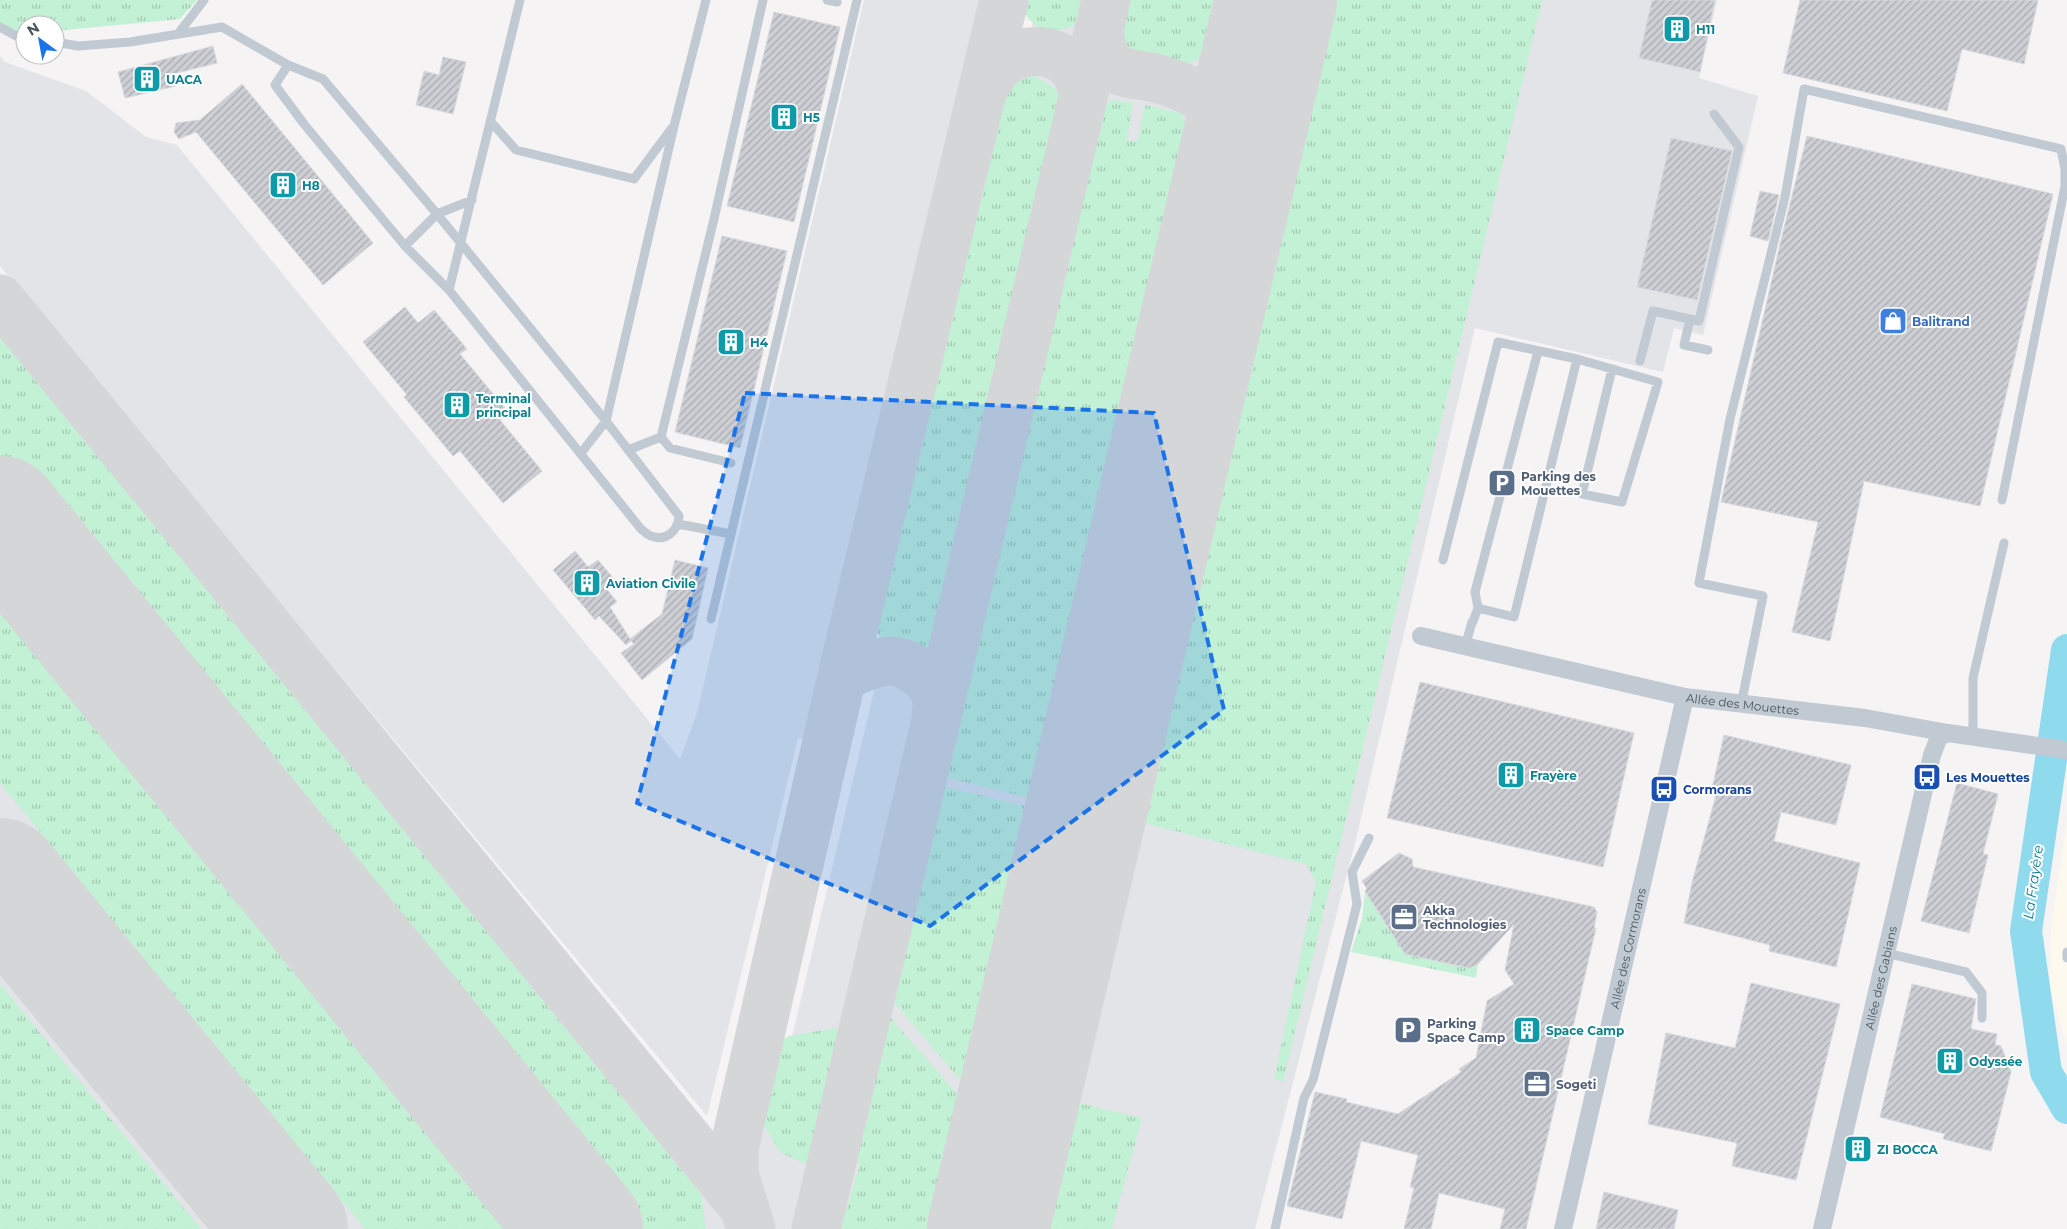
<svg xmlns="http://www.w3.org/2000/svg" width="2067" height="1229" viewBox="0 0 2067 1229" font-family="Montserrat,sans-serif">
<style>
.commercial{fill:#fdf9ef}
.airport{fill:#e2e4e7}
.grass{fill:url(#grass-tufts)}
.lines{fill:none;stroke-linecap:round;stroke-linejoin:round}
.river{stroke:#90daee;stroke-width:32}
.taxiway{stroke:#d5d6d8;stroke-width:49}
.runway{stroke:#d5d6d8;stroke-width:122}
.building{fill:url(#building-hatch);stroke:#d7d9de}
.lane{stroke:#c1cad2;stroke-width:9}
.street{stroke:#c1cad2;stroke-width:18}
.marked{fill:#1a73e8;fill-opacity:0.2;stroke:#1a73e8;stroke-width:4;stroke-dasharray:10 6;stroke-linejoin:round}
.labels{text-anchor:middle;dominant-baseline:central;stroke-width:4;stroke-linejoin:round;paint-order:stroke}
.culture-label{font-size:12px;font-weight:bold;fill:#0d838f;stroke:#fff;text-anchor:start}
.shop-label{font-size:12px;font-weight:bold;fill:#366cbe;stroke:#fff;text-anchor:start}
.service-label{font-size:12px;font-weight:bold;fill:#4e5e75;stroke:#fff;text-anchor:start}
.street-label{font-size:12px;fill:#4a5661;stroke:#fff}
.transit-label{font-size:12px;font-weight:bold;fill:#164399;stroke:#fff;text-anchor:start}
.water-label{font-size:14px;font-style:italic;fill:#0c7c9b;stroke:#fff}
</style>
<defs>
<pattern id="grass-tufts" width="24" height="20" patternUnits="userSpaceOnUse" patternTransform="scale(1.25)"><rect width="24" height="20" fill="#c3f1d5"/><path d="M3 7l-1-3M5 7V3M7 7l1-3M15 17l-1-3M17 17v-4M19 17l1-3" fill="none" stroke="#a0c6b0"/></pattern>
<pattern id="building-hatch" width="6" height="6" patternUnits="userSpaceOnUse" patternTransform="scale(1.25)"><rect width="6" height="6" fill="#cdcfd5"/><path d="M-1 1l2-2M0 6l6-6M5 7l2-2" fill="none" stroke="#a8abb0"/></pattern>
</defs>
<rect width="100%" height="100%" fill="#f5f3f3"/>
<path class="commercial" d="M 2067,820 L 2067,1046 L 2050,987 L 2051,926 Z"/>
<path class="airport" d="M 864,0 L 1005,0 L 833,747 L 798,738 L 707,1116 L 0,266 L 0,56 L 5,62 L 86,91 L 146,137 L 177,145 L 680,759 L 697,713 Z
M 1038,0 L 1717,0 L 1699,78 L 1758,96 L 1703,335 L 1674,328 L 1663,372 L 1475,328 L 1356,839 L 1255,1229 L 0,1229 L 0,331 L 717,1208 L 774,1113 Z"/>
<path class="grass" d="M 0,0 L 197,0 L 180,19 L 55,31 L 55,25 L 25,25 L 25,34 L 18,35 L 0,25 Z
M 1021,0 L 1094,0 C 1085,37 1026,43 1021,0 Z
M 1118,0 L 1232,0 L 1223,39 L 1209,56 L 1188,63 L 1132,51 L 1119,36 L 1115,12 Z
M 1319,0 L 1542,0 L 1283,1082 L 1274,1079 L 1316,882 L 1306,864 L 1124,818 Z
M 1035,76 L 1056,89 L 1065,116 L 941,636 L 927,650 L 904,652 L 883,643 L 873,625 L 998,97 L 1013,81 Z
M 1113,100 L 1133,103 L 1127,140 L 1137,142 L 1145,105 L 1181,113 L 1190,129 L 1193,144 L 1039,800 L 936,775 L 1090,125 C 1096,113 1100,105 1113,100 Z
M 0,337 L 701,1194 L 706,1229 L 365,1229 L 0,783 Z
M 934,784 L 1036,809 L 968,1089 L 888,995 Z
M 1365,891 L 1405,954 L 1468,968 L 1478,964 L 1476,978 L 1351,952 L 1362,918 Z
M 0,984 L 201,1229 L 0,1229 Z
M 882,1008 L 965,1103 L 936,1229 L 840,1229 L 860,1165 L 849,1146 Z
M 836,1028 L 847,1041 L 819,1159 L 803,1163 L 780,1152 L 759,1118 L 774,1044 L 789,1036 Z
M 1074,1102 L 1142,1118 L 1112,1228 L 1115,1229 L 1032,1229 L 1058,1109 Z"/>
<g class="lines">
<path class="river" d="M 2067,650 L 2026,931 L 2046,1072 L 2067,1108"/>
<path class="taxiway" d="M 1099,28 C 1100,43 1104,64 1120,71 C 1128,74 1138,75 1146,76 C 1184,85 1211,94 1227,132 C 1233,147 1232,166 1234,181
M 983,90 C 989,79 994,69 1004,62 C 1038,39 1080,55 1083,96
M 0,299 L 742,1205
M 842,676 C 856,671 875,661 890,661 C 911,662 935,681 937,702 C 937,710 936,718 935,726
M 751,1229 L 734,1174 L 734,1149 L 842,676 L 1004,0
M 816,1229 L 1106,0"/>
<path class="runway" d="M 0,517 L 582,1229
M 0,879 L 287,1229
M 988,1229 L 1276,0"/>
</g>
<path class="building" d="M 1652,0 L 1715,0 L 1700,72 L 1639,58 Z
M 1800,0 L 2038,0 L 2024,64 L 1962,49 L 1947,111 L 1783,73 Z
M 774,12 L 840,27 L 794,222 L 727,206 Z
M 213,46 L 217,63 L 173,74 L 176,86 L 125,98 L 118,72 Z
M 443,57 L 466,62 L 453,114 L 416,105 L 424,71 L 439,75 Z
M 242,84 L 373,243 L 323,285 L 196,132 L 179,139 L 174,132 L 176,123 L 200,120 Z
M 1807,136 L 2053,194 L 1980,506 L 1864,481 L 1830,641 L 1792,632 L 1818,522 L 1721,502 L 1780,244 Z
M 1671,138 L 1732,151 L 1697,300 L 1637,287 Z
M 1760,191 L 1779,195 L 1768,241 L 1750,236 Z
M 722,236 L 787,251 L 740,448 L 675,432 Z
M 405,307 L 418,323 L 434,310 L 467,349 L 460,354 L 509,413 L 500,420 L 542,471 L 503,503 L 460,451 L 453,456 L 404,397 L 407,395 L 363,342 Z
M 575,551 L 588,567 L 598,560 L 614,579 L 605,587 L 617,602 L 610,607 L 630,639 L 662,614 L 675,560 L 708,568 L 692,639 L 642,680 L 621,653 L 634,644 L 631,641 L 626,645 L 599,616 L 595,620 L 553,570 Z
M 1420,682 L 1634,733 L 1603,867 L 1387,818 Z
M 1724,735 L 1851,765 L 1836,825 L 1781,812 L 1774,841 L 1860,863 L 1836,967 L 1769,951 L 1770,945 L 1684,923 L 1692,883 L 1716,795 L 1711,793 Z
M 1957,783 L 1998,794 L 1983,854 L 1988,855 L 1969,933 L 1921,921 Z
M 1399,853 L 1412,859 L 1413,867 L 1594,907 L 1597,912 L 1594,928 L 1596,928 L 1526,1229 L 1500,1229 L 1505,1209 L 1439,1193 L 1431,1229 L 1404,1229 L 1414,1188 L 1410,1187 L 1418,1155 L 1361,1141 L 1342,1219 L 1287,1206 L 1315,1092 L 1347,1099 L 1346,1102 L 1398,1114 L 1461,1072 L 1459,1069 L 1476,1058 L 1487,1001 L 1514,984 L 1505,970 L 1514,924 L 1478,964 L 1469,968 L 1405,954 L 1365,891 L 1367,889 L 1362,881 Z
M 1751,983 L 1840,1004 L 1796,1180 L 1732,1166 L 1737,1143 L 1648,1124 L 1666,1033 L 1735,1048 Z
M 1912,984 L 1976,999 L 1971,1029 L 1997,1034 L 1995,1045 L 2001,1046 L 2011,1072 L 1991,1151 L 1943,1139 L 1945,1134 L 1880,1117 Z
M 1604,1192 L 1678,1210 L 1674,1229 L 1596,1229 Z"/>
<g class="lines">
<path class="lane" d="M 827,0 L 837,2
M 0,27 L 18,37 L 25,38
M 178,34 L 204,0
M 55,42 L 78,46 L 130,42 L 222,27 L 288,65 L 323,79 L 437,214 L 606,421 L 679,516 C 678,530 667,542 651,536 C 648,535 644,531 641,529 L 449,290 L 405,246 L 304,124 L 275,85 L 288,65
M 491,122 L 516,150 L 634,179 L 672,128
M 405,246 L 437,214 L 472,200
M 449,290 L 520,0
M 1690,319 L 1684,345 L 1708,350
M 1577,359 L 1658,382 L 1622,502 L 1582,494 L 1612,369
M 1640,361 L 1653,311 L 1699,321 L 1739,147 L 1714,114
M 661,437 L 670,448 L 731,463
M 628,450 L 661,437 L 714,219 L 763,0
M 581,453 L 606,421 L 674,126 L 706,0
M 678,524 L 731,534
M 1443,560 L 1498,342 L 1577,359 L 1514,617 L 1478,608 L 1472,624
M 1478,608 L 1475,592 L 1538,351
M 711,619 L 857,0
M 1465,647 L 1472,622
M 1741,705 L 1763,596 L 1699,583 L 1730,419 L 1785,197 L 1804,89 L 2061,149 L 2065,169 L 2065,186 L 2002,500
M 1973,737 L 1973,678 L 2004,543
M 2067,952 L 2067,958
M 1886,953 L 1966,972 L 1982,993 L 1982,1018
M 1275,1229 L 1304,1098 L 1313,1080 L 1357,904 L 1352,872 L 1369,838"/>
<g class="street">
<path id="s1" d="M 1421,636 L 1685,697 L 1865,718 L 1948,733 L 2067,750"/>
<path id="s2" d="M 1563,1229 L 1685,697"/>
<path id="s3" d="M 1822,1229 L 1932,755 L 1939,737 L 1948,733"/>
</g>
</g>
<path class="marked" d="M 745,393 L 1154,413 L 1224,710 L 930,926 L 637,803 Z"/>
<defs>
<symbol id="building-square" viewBox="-11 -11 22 22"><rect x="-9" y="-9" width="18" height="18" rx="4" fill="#0f9aa8" stroke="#fff"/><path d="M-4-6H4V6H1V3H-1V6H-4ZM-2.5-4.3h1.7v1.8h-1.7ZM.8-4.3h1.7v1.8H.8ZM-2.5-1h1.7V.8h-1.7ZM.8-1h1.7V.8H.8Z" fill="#fff"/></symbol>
<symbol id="shop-square" viewBox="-11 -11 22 22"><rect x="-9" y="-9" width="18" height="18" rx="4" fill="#3f7fe0" stroke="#fff"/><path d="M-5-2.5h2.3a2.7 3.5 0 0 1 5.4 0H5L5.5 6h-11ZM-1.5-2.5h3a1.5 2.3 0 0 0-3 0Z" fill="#fff"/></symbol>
<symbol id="parking-square" viewBox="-11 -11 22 22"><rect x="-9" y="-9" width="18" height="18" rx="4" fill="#5c6f8a" stroke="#fff"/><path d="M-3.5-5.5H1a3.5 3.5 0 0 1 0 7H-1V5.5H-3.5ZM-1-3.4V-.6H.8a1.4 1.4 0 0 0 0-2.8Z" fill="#fff"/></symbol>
<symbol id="bus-square" viewBox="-11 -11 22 22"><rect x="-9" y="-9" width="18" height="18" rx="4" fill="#1a4fb4" stroke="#fff"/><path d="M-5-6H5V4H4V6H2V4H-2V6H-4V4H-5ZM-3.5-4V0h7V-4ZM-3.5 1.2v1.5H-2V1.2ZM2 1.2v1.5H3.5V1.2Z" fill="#fff"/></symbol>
<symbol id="office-square" viewBox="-11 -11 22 22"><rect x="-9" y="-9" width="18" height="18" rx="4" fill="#5c6f8a" stroke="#fff"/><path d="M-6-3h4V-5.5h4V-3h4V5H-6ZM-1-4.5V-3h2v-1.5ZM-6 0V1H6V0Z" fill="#fff"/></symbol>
</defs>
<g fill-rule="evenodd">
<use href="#building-square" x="1661" y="13" width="32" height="32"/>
<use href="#building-square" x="131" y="63" width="32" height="32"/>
<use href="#building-square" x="768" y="101" width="32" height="32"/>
<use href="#building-square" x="267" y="169" width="32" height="32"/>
<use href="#shop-square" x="1877" y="305" width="32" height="32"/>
<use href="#building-square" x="715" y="326" width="32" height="32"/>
<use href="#building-square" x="441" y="389" width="32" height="32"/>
<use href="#parking-square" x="1486" y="467" width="32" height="32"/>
<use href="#building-square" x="571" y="567" width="32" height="32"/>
<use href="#building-square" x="1495" y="759" width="32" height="32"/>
<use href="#bus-square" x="1911" y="761" width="32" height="32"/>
<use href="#bus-square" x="1648" y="773" width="32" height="32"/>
<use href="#office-square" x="1388" y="901" width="32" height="32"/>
<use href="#parking-square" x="1392" y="1014" width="32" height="32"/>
<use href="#building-square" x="1511" y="1014" width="32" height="32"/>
<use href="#building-square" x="1934" y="1045" width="32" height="32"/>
<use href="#office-square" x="1521" y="1068" width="32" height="32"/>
<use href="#building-square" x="1842" y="1133" width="32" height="32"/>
</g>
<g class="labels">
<g class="culture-label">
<text x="1696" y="29">H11</text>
<text x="166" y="79">UACA</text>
<text x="803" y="117">H5</text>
<text x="302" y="185">H8</text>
<text x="750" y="342">H4</text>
<text x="476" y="398">Terminal<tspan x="476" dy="14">principal</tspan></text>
<text x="606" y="583">Aviation Civile</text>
<text x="1530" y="775">Frayère</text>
<text x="1546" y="1030">Space Camp</text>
<text x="1969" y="1061">Odyssée</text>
<text x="1877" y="1149">ZI BOCCA</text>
</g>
<g class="shop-label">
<text x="1912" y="321">Balitrand</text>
</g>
<g class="service-label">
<text x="1521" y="476">Parking des<tspan x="1521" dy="14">Mouettes</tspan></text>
<text x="1423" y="910">Akka<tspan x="1423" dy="14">Technologies</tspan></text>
<text x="1427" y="1023">Parking<tspan x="1427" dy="14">Space Camp</tspan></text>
<text x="1556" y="1084">Sogeti</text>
</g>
<g class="street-label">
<text stroke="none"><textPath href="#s1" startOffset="329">Allée des Mouettes</textPath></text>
<text stroke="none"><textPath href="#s2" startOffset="288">Allée des Cormorans</textPath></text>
<text stroke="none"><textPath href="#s3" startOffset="258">Allée des Gabians</textPath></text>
</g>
<g class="transit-label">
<text x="1946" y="777">Les Mouettes</text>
<text x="1683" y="789">Cormorans</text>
</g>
<g class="water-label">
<text transform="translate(2033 882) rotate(-82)">La Frayère</text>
</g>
</g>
<g transform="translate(40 40) rotate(328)"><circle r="24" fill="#ffffff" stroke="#b7bbc0"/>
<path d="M0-4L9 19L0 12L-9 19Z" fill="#1a73e8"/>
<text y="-8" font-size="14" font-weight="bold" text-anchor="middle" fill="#4a5661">N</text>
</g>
</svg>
